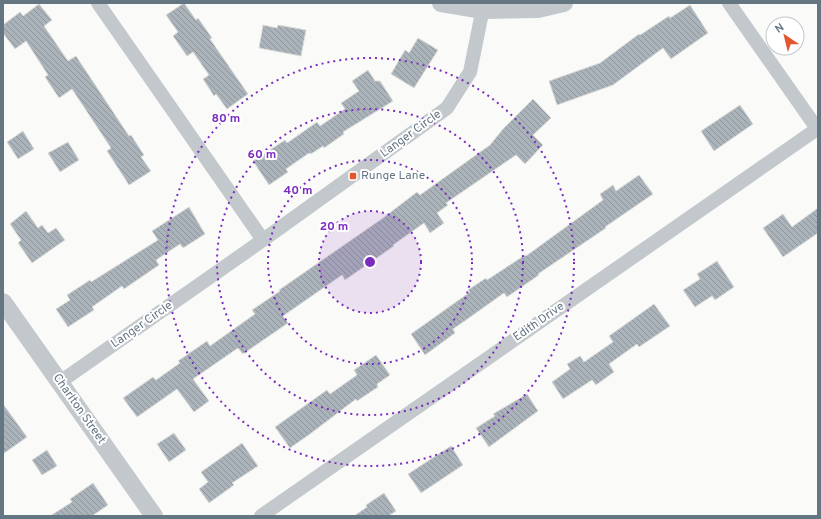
<svg xmlns="http://www.w3.org/2000/svg" width="821" height="519" viewBox="0 0 821 519" font-family="Overpass,sans-serif">
<style>
.building{fill:url(#building-back-hatch);stroke:#dcdcda}
.lines{fill:none;stroke-linecap:round;stroke-linejoin:round}
.minor{stroke:#c3c8cc;stroke-width:14}
.tertiary{stroke:#c3c8cc;stroke-width:18}
.ring{fill:none;stroke:#7b2cbf;stroke-width:2;stroke-dasharray:2 4}
.poi-dot{fill:#e4572e;stroke:#fff;stroke-width:1.5}
.labels{text-anchor:middle;dominant-baseline:central;stroke-width:4;stroke-linejoin:round;paint-order:stroke}
.street-label{font-size:12px;fill:#657683;stroke:#fff}
.poi-label{font-size:12px;fill:#657683;stroke:#fff;text-anchor:start}
.centre{fill:#7b2cbf;stroke:#fff;stroke-width:2}
.ring-label{font-size:12px;text-anchor:middle;font-weight:bold;fill:#7b2cbf;stroke:#fff;stroke-width:4;stroke-linejoin:round;paint-order:stroke}
</style>
<defs>
<pattern id="building-back-hatch" width="6" height="6" patternUnits="userSpaceOnUse"><rect width="6" height="6" fill="#aab3b9"/><path d="M-1 5l2 2M0 0l6 6M5-1l2 2" fill="none" stroke="#8e969c"/></pattern>
</defs>
<rect width="100%" height="100%" fill="#fafaf8"/>
<path class="building" d="M 184,3 L 196,20 L 198,18 L 212,38 L 210,39 L 248,94 L 227,109 L 216,94 L 214,96 L 203,79 L 209,75 L 193,52 L 187,56 L 173,36 L 178,32 L 166,15 Z
M 39,4 L 52,20 L 44,26 L 68,61 L 76,56 L 129,136 L 131,135 L 144,155 L 141,157 L 151,171 L 129,185 L 107,151 L 111,148 L 72,89 L 59,98 L 45,77 L 48,75 L 26,41 L 15,49 L 3,33 L 3,25 L 20,12 L 23,16 Z
M 690,5 L 708,33 L 671,59 L 663,48 L 613,85 L 557,105 L 549,81 L 600,63 L 639,34 L 640,35 L 669,16 L 670,18 Z
M 263,25 L 277,28 L 278,25 L 306,30 L 301,56 L 259,48 Z
M 418,38 L 438,50 L 414,88 L 391,74 L 405,50 L 409,53 Z
M 368,70 L 375,81 L 380,81 L 393,101 L 343,132 L 344,134 L 324,148 L 323,146 L 311,154 L 309,153 L 286,169 L 288,172 L 269,185 L 253,161 L 285,140 L 287,143 L 317,122 L 320,126 L 345,109 L 341,103 L 359,91 L 352,81 Z
M 533,99 L 551,118 L 533,135 L 543,145 L 525,164 L 516,155 L 446,203 L 448,205 L 437,213 L 444,223 L 430,233 L 424,223 L 393,245 L 394,246 L 345,280 L 342,275 L 283,316 L 288,323 L 243,354 L 238,348 L 193,379 L 209,401 L 194,412 L 177,389 L 137,417 L 123,398 L 153,377 L 156,380 L 180,363 L 178,361 L 207,341 L 210,346 L 255,314 L 252,310 L 280,291 L 279,290 L 383,218 L 417,192 L 420,195 L 490,145 L 503,129 Z
M 740,105 L 753,124 L 714,151 L 701,131 Z
M 23,131 L 34,149 L 18,159 L 7,142 Z
M 68,142 L 79,160 L 60,172 L 48,153 Z
M 639,175 L 653,194 L 605,227 L 606,228 L 538,274 L 539,275 L 507,297 L 504,293 L 466,320 L 453,329 L 455,333 L 425,355 L 411,334 L 470,292 L 468,290 L 486,278 L 487,280 L 525,255 L 526,256 L 603,200 L 600,194 L 613,185 L 616,191 Z
M 189,207 L 205,234 L 183,248 L 180,244 L 156,260 L 159,265 L 124,289 L 122,286 L 92,307 L 94,310 L 68,327 L 56,309 L 70,300 L 67,295 L 90,280 L 91,282 L 158,240 L 152,231 Z
M 818,208 L 818,233 L 783,257 L 763,228 L 783,214 L 792,227 Z
M 26,211 L 38,228 L 42,225 L 48,233 L 56,228 L 65,240 L 32,263 L 18,243 L 21,240 L 10,224 Z
M 717,261 L 734,287 L 715,300 L 712,296 L 695,307 L 683,290 L 700,279 L 697,274 Z
M 654,304 L 670,326 L 639,347 L 637,344 L 609,364 L 614,372 L 596,385 L 592,380 L 563,399 L 552,382 L 570,369 L 567,364 L 580,356 L 584,362 L 613,342 L 609,336 Z
M 376,355 L 390,375 L 377,384 L 378,387 L 357,401 L 356,399 L 310,434 L 290,448 L 275,427 L 327,390 L 330,394 L 357,375 L 354,370 Z
M 527,394 L 538,411 L 489,447 L 476,428 L 495,416 L 493,414 Z
M 3,404 L 27,437 L 3,454 Z
M 174,433 L 186,450 L 169,462 L 157,444 Z
M 242,443 L 258,466 L 232,483 L 234,485 L 209,503 L 199,489 L 208,482 L 201,472 Z
M 451,446 L 463,465 L 421,493 L 408,474 Z
M 47,450 L 57,466 L 42,475 L 32,460 Z
M 93,483 L 108,505 L 92,516 L 50,516 L 72,502 L 70,499 Z
M 384,493 L 396,511 L 388,516 L 354,516 L 367,507 L 366,505 Z"/>
<g class="lines">
<path class="minor" d="M 98,3 L 263,240
M 729,3 L 818,130
M 60,382 L 263,240 L 447,108 L 470,72 L 484,3
M 261,516 L 817,129"/>
<path class="tertiary" d="M 441,3 L 483,10 L 538,9 L 564,3
M 3,302 L 154,516"/>
</g>
<circle cx="370" cy="262" r="51" fill="#7b2cbf" fill-opacity=".12"/>
<g class="ring">
<circle cx="370" cy="262" r="51"/>
<circle cx="370" cy="262" r="102"/>
<circle cx="370" cy="262" r="153"/>
<circle cx="370" cy="262" r="204"/>
</g>
<rect class="poi-dot" x="349" y="172" width="8" height="8" rx="2"/>
<g class="labels">
<g class="street-label">
<text transform="translate(411 134) rotate(-36)">Langer Circle</text>
<text transform="translate(539 322) rotate(-35)">Edith Drive</text>
<text transform="translate(142 325) rotate(-35)">Langer Circle</text>
<text transform="translate(79 409) rotate(55)">Charlton Street</text>
</g>
<g class="poi-label">
<text x="361" y="176">Runge Lane</text>
</g>
</g>
<circle cx="370" cy="262" r="6" class="centre"/>
<g class="ring-label">
<text x="226" y="122">80 m</text>
<text x="262" y="158">60 m</text>
<text x="298" y="194">40 m</text>
<text x="334" y="230">20 m</text>
</g>
<rect width="821" height="519" fill="none" stroke="#657683" stroke-width="8"/>
<g transform="translate(785 36) rotate(325)"><circle r="19" fill="#ffffff" stroke="#c1c8cd"/>
<path d="M0-3L7 15L0 10L-7 15Z" fill="#e4572e"/>
<text y="-6" font-size="11" font-weight="bold" text-anchor="middle" fill="#657683">N</text>
</g>
</svg>
